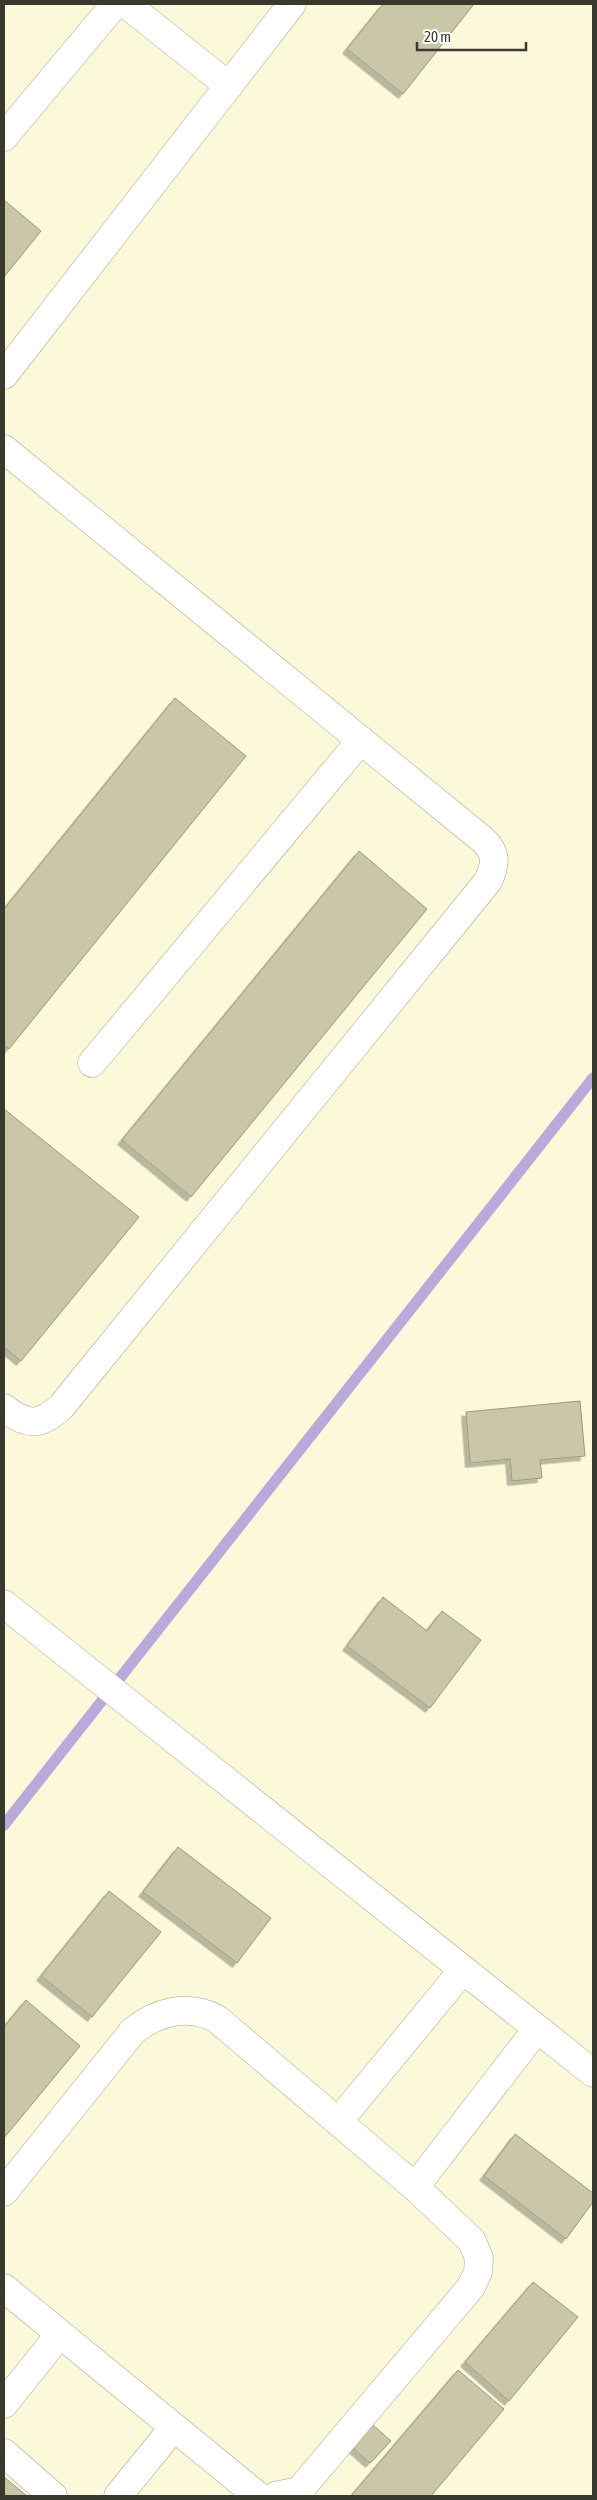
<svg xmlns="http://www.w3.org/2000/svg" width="597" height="2500" viewBox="0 0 597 2500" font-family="'Asap Condensed',sans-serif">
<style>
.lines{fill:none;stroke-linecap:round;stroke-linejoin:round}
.stream{stroke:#baaadb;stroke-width:11}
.building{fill:#c9c7a8;stroke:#9a987c;filter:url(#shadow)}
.minor-casing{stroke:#a7a588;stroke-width:29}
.minor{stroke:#fff;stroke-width:28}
</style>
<defs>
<filter id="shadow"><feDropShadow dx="-4.5" dy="4.5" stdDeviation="0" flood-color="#0004"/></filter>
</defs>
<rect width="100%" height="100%" fill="#fbf9d9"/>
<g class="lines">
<path class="stream" d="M 4,1825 L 593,1078"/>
</g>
<path class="building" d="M 383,4 L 474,4 L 403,94 L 347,49 Z
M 4,200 L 41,231 L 4,277 Z
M 175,698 L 246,756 L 9,1049 L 4,1045 L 4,909 Z
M 359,851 L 427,909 L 191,1197 L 122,1140 Z
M 4,1109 L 139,1217 L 21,1361 L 4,1347 Z
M 580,1401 L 585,1456 L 540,1460 L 542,1478 L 512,1481 L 510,1459 L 470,1463 L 466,1412 Z
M 383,1597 L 427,1631 L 442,1611 L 481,1640 L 430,1708 L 347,1646 Z
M 178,1847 L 271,1918 L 237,1963 L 143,1892 Z
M 109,1891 L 161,1932 L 92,2017 L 41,1976 Z
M 26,2000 L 80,2046 L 4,2138 L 4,2027 Z
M 515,2134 L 593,2193 L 593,2202 L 566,2239 L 484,2176 Z
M 533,2282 L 578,2317 L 509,2401 L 465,2362 Z
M 458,2370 L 504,2409 L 431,2496 L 351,2496 Z
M 373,2425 L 391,2441 L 370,2463 L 352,2447 Z
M 4,2477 L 27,2496 L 4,2496 Z"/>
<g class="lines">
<defs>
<path id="minor" d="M 126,4 L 229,86
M 4,137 L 115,4
M 4,375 L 292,4
M 4,449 L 483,840 C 497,853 496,864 488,881 L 61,1407 C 40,1426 27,1426 4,1408
M 92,1063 L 361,740
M 4,1604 L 593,2073
M 338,2122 L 463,1970
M 415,2187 L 537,2029
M 4,2192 L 133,2031 C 157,2012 188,2003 217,2019 L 415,2187 L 472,2241 L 479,2258 L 478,2272 L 471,2287 L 299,2491 L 275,2496
M 4,2288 L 258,2496
M 4,2404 L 60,2334
M 4,2453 L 53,2496
M 118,2496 L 174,2427"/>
</defs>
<use href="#minor" class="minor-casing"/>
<use href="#minor" class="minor"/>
</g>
<rect width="597" height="2500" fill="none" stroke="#3a392d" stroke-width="10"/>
<path d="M417 42v8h109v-8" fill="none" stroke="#3a392d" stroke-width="2.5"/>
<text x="424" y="42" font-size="15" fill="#3a392d" stroke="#ffffff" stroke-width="4" paint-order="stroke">20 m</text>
</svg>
